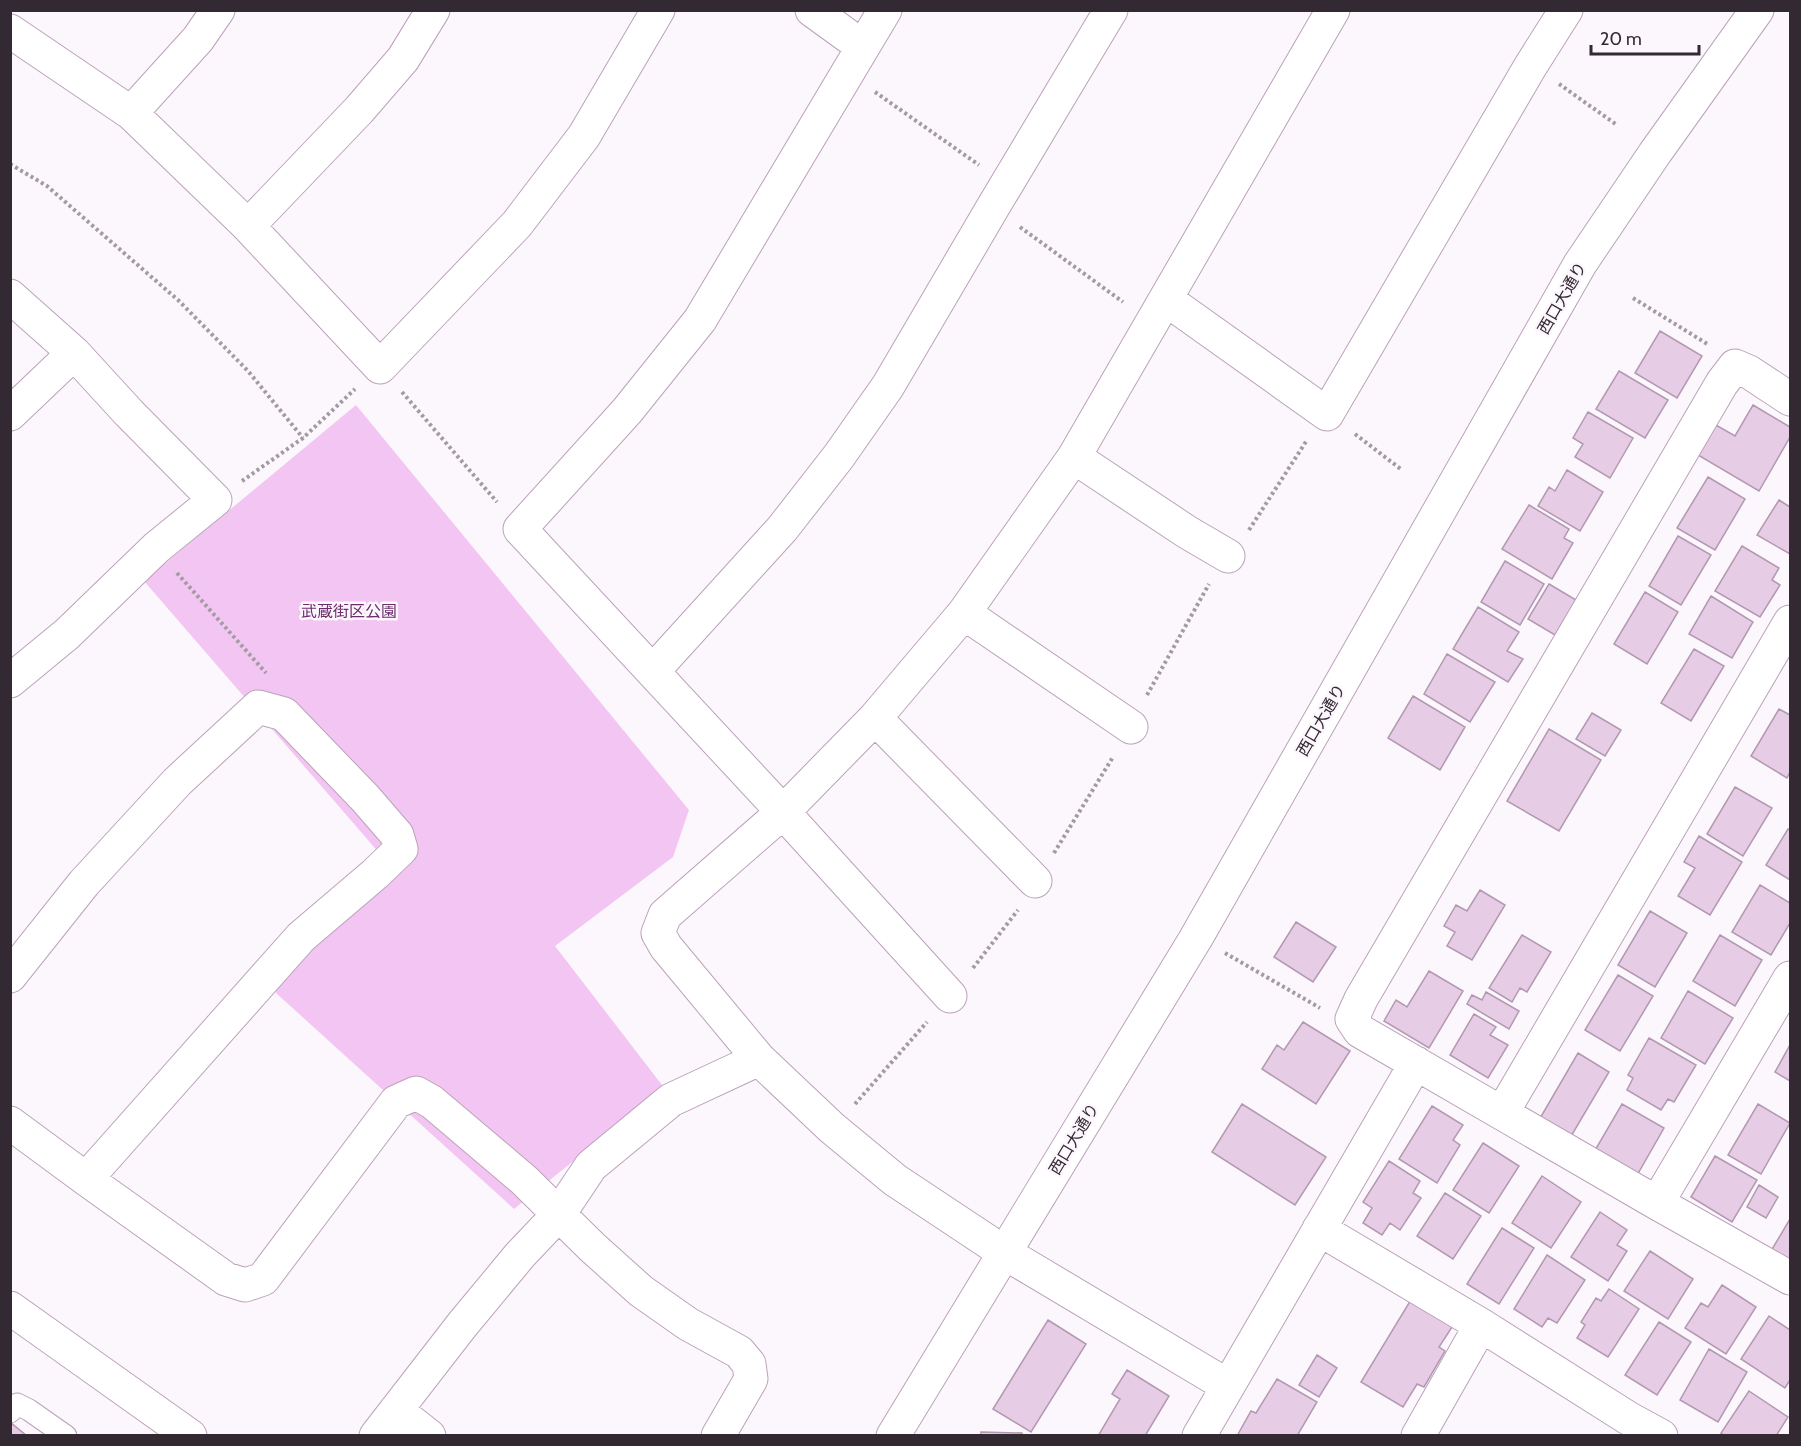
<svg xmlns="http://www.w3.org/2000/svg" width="1801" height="1446" viewBox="0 0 1801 1446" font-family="Cabin,'Noto Sans JP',sans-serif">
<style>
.green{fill:#f3c5f2}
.building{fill:#e7cce6;stroke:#b298b1;stroke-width:1.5}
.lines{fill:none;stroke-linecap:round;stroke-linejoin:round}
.lane-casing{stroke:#bba2bb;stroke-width:23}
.street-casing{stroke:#bba2bb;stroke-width:35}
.secondary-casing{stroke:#bba2bb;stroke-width:35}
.path{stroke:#a39ba3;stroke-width:4;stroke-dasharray:3 3;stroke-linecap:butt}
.lane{stroke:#fff;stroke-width:21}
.street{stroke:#fff;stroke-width:33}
.secondary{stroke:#fff;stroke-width:33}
.labels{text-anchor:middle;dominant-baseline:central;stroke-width:5;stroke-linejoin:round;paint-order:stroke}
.street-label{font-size:16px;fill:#332933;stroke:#fcf7fc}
.park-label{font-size:16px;fill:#6d2d6d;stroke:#fcf7fc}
</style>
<rect width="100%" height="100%" fill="#fcf7fc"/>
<path class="green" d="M 356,405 L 689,810 L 673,857 L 555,946 L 662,1085 L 660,1091 L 514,1209 L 276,993 L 270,974 L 393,869 L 144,581 Z"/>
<path class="building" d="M 1660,331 L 1702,356 L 1677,398 L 1635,373 Z
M 1619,371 L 1668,400 L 1645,438 L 1596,409 Z
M 1753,405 L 1790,427 L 1790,437 L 1759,491 L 1698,455 L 1716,425 L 1735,436 Z
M 1588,412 L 1633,438 L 1610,478 L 1575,457 L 1583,444 L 1573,438 Z
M 1567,470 L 1603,492 L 1580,531 L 1538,506 L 1549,487 L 1555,491 Z
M 1708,477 L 1745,499 L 1715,550 L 1677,528 Z
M 1779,500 L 1790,507 L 1790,554 L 1757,535 Z
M 1529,505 L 1569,529 L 1564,538 L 1573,543 L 1552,579 L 1502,549 Z
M 1678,536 L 1711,555 L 1681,605 L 1649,586 Z
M 1742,546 L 1779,568 L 1772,580 L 1780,585 L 1760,617 L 1715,591 Z
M 1505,561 L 1544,584 L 1520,625 L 1481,602 Z
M 1549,584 L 1576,600 L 1555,635 L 1528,619 Z
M 1645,592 L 1678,612 L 1647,664 L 1614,644 Z
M 1711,596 L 1753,622 L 1732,658 L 1689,634 Z
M 1478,607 L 1519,632 L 1507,651 L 1523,659 L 1508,682 L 1453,649 Z
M 1694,649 L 1724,666 L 1691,721 L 1661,703 Z
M 1447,654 L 1495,682 L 1470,722 L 1424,694 Z
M 1413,696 L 1465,727 L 1440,770 L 1388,738 Z
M 1779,709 L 1790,715 L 1790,772 L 1787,778 L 1751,756 Z
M 1592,713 L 1621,730 L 1605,756 L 1576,739 Z
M 1549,729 L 1601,760 L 1559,831 L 1507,801 Z
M 1735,787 L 1772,808 L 1743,856 L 1707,834 Z
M 1788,829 L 1790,830 L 1790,880 L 1766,865 Z
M 1699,836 L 1742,862 L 1710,915 L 1678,896 L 1695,868 L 1684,862 Z
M 1760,885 L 1790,903 L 1790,923 L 1771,955 L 1732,932 Z
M 1480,890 L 1505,905 L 1472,960 L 1447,946 L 1455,932 L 1444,926 L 1456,905 L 1467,911 Z
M 1650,911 L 1687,933 L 1655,987 L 1618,965 Z
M 1296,922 L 1336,947 L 1313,982 L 1274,957 Z
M 1522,935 L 1551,952 L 1527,992 L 1520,988 L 1512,1002 L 1489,988 Z
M 1720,935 L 1762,960 L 1735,1006 L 1693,981 Z
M 1429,971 L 1463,991 L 1429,1048 L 1384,1021 L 1396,1000 L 1407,1007 Z
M 1618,975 L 1653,996 L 1620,1051 L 1585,1030 Z
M 1688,991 L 1733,1018 L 1705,1064 L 1661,1038 Z
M 1486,992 L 1519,1011 L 1509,1029 L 1467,1004 L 1472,995 L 1482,1000 Z
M 1474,1014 L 1496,1027 L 1490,1035 L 1508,1045 L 1488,1078 L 1450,1055 Z
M 1303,1022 L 1350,1051 L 1316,1104 L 1262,1069 L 1277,1045 L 1284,1050 Z
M 1649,1038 L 1696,1065 L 1674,1102 L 1668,1099 L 1661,1110 L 1627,1090 L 1633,1078 L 1628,1075 Z
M 1790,1045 L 1790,1081 L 1775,1072 Z
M 1578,1053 L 1609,1072 L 1570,1138 L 1539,1120 Z
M 1242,1104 L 1326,1157 L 1295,1205 L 1212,1152 Z
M 1622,1104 L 1664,1128 L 1636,1177 L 1594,1152 Z
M 1758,1104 L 1790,1123 L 1761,1174 L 1728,1155 Z
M 1432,1106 L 1463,1125 L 1453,1140 L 1460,1145 L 1437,1183 L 1399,1159 Z
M 1483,1143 L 1519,1166 L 1489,1213 L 1453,1190 Z
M 1715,1156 L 1757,1180 L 1732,1222 L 1691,1197 Z
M 1389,1161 L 1420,1181 L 1413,1193 L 1421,1198 L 1400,1230 L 1390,1223 L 1382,1235 L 1363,1223 L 1372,1208 L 1363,1202 Z
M 1542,1176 L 1581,1202 L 1551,1248 L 1512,1223 Z
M 1759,1185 L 1778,1197 L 1766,1218 L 1747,1207 Z
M 1445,1193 L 1481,1216 L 1453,1259 L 1417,1236 Z
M 1600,1212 L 1627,1230 L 1617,1245 L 1627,1251 L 1608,1281 L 1571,1257 Z
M 1790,1219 L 1790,1262 L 1771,1251 Z
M 1502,1228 L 1534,1248 L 1499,1304 L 1467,1284 Z
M 1650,1251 L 1693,1279 L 1668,1319 L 1624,1291 Z
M 1547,1255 L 1585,1280 L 1557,1323 L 1548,1318 L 1542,1327 L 1514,1309 Z
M 1722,1285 L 1756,1307 L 1726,1354 L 1685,1328 L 1701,1303 L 1708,1307 Z
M 1609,1289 L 1639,1309 L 1608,1357 L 1577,1338 L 1585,1325 L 1581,1322 L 1596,1298 L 1601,1301 Z
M 1412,1298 L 1454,1324 L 1439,1347 L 1445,1351 L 1424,1387 L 1417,1384 L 1403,1407 L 1361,1382 Z
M 1769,1316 L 1790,1330 L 1790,1380 L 1785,1388 L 1741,1359 Z
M 1048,1320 L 1086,1344 L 1031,1432 L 993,1409 Z
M 1659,1322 L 1691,1342 L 1657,1395 L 1625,1375 Z
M 1709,1349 L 1747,1372 L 1718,1422 L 1680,1400 Z
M 1317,1355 L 1337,1368 L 1319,1397 L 1299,1385 Z
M 1127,1370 L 1169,1396 L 1145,1436 L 1098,1436 L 1120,1399 L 1112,1394 Z
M 1277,1379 L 1317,1402 L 1297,1436 L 1237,1436 L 1251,1411 L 1256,1413 Z
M 1749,1391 L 1788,1417 L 1776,1436 L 1725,1436 L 1721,1433 Z
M 10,1422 L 27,1436 L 10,1436 Z
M 981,1432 L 1022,1433 L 1022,1436 L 981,1436 Z"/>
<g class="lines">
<defs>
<path id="lane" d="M 10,1412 L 17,1404 L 29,1410 L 66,1436"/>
<path id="street" d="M 812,10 L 863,47
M 885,10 L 700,320 L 627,411 L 520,529 L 783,812 L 950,996
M 10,31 L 131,113 L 248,226 L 380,367 L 517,224 L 584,136 L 658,10
M 131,113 L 198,39 L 218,10
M 248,226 L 359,110 L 403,59 L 433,10
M 10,296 L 74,353 L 129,413 L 215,500 L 156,548 L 67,634 L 10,681
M 1167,300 L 1327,414 L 1530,67 L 1566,10
M 1790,399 L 1749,372 L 1735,366 L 1722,383 L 1361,999 L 1352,1019 L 1360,1031 L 1657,1203 L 1790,1278
M 10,414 L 74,353
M 1074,457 L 1187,532 L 1228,556
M 964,613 L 1131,727
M 653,671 L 782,529 L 839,456 L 888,386 L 993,207 L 1111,10
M 875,718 L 1035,881
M 10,976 L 84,883 L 177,782 L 258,707 L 284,714 L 365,798 L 397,835 L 401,849 L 375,874 L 301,937 L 86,1179
M 1502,1113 L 1790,622
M 10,1123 L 86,1179 L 226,1279 L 245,1285 L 263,1279 L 396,1102 L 416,1093 L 432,1102 L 524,1180 L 592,1247 L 641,1291 L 688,1324 L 739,1352 L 749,1364 L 751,1379 L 718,1436
M 1657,1203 L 1790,978
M 1319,1229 L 1481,1325 L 1628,1418 L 1661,1436
M 1228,1386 L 1005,1253 L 895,1180 L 832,1128 L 759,1059 L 666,947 L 658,933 L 665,915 L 783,812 L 875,718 L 964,613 L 1074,457 L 1333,10
M 396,1410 L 429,1436
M 376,1436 L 462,1325 L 520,1255 L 559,1214 L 591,1166 L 671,1100 L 759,1059
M 1199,1436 L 1416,1063
M 1418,1436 L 1481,1325"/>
<path id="secondary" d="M 10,1308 L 190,1436
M 893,1436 L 1196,938 L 1580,264 L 1655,153 L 1757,10"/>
</defs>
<use href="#lane" class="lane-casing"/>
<use href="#street" class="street-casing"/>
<use href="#secondary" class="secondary-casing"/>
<path class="path" d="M 1559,84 L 1617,125
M 875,92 L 979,165
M 10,164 L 47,186 L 178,300 L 248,371 L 303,438
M 1020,227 L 1123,302
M 1633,298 L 1709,345
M 402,392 L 497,502
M 1355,434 L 1402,470
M 242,481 L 303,438 L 355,389
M 1249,530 L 1307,440
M 177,573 L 266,673
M 1147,695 L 1209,584
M 1054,853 L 1113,757
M 1225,953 L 1320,1008
M 973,968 L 1018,910
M 855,1104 L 927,1022"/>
<use href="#lane" class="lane"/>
<use href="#street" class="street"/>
<use href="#secondary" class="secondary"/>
</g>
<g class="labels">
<g class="street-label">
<text transform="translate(1562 298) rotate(-60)">西口大通り</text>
<text transform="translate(1321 720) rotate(-60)">西口大通り</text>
<text transform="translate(1074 1139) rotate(-59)">西口大通り</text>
</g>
<g class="park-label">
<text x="349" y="611">武蔵街区公園</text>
</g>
</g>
<rect width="1801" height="1446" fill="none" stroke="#332933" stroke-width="24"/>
<path d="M1591 45v9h108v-9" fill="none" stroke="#332933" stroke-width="3"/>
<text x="1600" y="45" font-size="18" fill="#332933" stroke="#fcf7fc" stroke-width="4.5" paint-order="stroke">20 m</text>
</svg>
